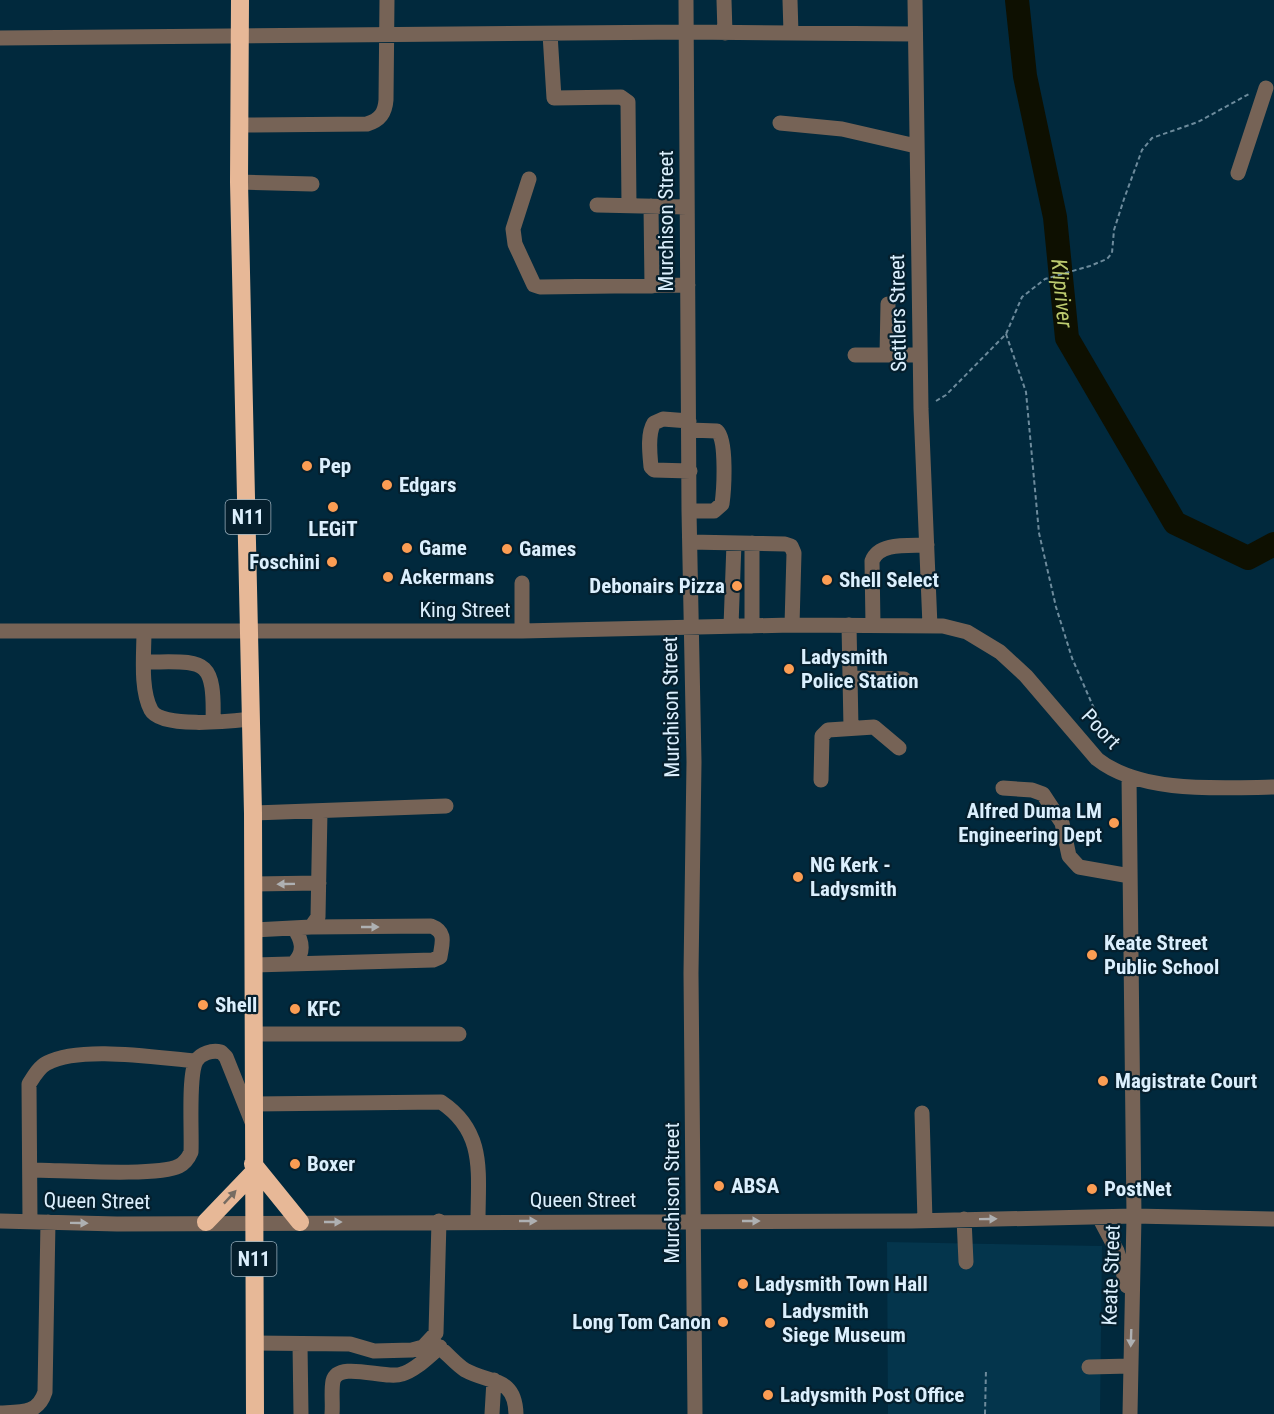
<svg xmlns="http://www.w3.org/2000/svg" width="1274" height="1414" viewBox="0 0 1274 1414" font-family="'Roboto Condensed',sans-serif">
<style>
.built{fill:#04354c}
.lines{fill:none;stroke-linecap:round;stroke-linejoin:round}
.river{stroke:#0e1001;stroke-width:24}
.path{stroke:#6d8b9c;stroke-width:2;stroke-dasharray:4.5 3;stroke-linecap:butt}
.minor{stroke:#766356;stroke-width:15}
.highway{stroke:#e7b897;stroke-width:18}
.oneway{fill:#aeb0b2}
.oneway2{fill:#766c62}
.poi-dot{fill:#fc9d53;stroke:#051f2d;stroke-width:2}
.labels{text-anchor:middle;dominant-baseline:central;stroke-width:4.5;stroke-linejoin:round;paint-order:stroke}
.shield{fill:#051f2d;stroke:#9bb1bf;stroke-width:1.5}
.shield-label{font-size:20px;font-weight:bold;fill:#dbeffd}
.street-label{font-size:21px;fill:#dbeffd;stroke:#051f2d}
.poi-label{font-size:21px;font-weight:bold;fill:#dbeffd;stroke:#051f2d;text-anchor:start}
.water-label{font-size:22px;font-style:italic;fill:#bdcb6f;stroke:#051f2d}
</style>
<rect width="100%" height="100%" fill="#01293d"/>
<path class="built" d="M 887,1242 L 1102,1246 L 1100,1414 L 888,1414 Z"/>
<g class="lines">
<path class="river" id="s1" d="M 1017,0 L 1025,76 L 1055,217 L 1067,338 L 1175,523 L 1248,558 L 1274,544"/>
<path class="path" d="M 1006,334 L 1026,392 L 1039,533 L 1056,607 L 1072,658 L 1099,720 L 1098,740
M 936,401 L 946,395 L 1006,334 L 1022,297 L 1045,279 L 1090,266 L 1107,259 L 1112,253 L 1114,230 L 1124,199 L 1142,150 L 1152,138 L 1198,122 L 1249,94
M 985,1414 L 986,1369"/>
<path class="minor" d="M 686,0 L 689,511 L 694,762 L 691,973 L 695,1414
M 724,0 L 725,33
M 790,0 L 791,33
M 915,0 L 921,409 L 930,626
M 550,34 L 554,98 L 621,97 L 628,102 L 629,206
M 0,38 L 687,32 L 914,34
M 780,123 L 842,129 L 916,146
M 241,125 L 367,124 C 380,120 385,113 386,100 L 387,0
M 1238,173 L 1266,88
M 529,179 L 513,229 L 515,244 L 534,285 L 540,287 L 688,285
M 239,182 L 312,184
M 597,205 L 687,207
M 651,206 L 652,286
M 855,355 L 920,355
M 887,355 L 888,304
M 689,421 L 663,419 L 654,423 C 647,434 650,455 651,467 L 654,470 L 690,471
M 689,430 L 717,431 C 727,440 724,490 722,504 L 714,511 L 689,511
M 690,542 L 785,544 L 791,546 L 794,553 L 792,625
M 849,625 L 851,728
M 873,625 L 872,561 C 879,542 909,546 927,545
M 731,626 L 734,543
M 752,626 L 752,543
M 0,631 L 522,631 L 792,625 L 943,626 L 967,632 L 1000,652 L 1026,676 L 1097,759 C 1141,794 1220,788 1274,787
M 144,631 C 144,654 140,689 151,710 C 161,729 232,721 251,719
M 522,631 L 522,583
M 145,662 C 203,662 215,655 213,722
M 851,678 L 904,679
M 1129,777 L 1134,1216 L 1130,1414
M 821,780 L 822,736 L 828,730 L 874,727 L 899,748
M 1003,788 L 1032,790 L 1043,794 L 1062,823 L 1069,856 L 1079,867 L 1130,876
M 253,813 L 446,806
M 253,884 L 319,883
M 294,928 C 302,940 305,951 295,962
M 253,930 L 311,927 L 318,917 L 320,811
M 253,965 L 433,960 L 440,957 C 442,943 447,932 431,926 L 311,927
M 253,1034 L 459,1034
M 253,1104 L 441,1102 C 486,1132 478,1173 478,1221
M 922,1113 L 925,1221
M 30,1170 C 60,1170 157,1177 179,1166 C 185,1163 188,1159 191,1152 C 192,1132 188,1076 196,1061 C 201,1053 212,1050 221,1052 L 226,1057 L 252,1122
M 1099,1217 L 1117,1251 L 1127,1286
M 964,1219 L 966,1262
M 0,1221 L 117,1224 L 912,1221 L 1134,1216 L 1274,1219
M 30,1222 L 29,1084 C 34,1076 39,1067 47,1063 C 81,1045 158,1058 196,1061
M 254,1343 L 350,1344 L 374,1351 L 412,1350 L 423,1347 L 436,1333 L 439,1221
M 433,1343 C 445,1350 453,1362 465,1370 C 490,1384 515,1376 516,1414
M 300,1344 L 301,1414
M 1089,1367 L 1130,1366
M 0,1413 C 22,1412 38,1414 45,1392 L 48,1222
M 332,1414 C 333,1404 331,1391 333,1381 C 338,1360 386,1380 402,1374 C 416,1370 429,1356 440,1347
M 492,1414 L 494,1380"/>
<path class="highway" d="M 240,0 L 239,182 L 253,813 L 255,1414
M 253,1164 L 300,1222
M 206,1222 L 254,1172"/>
</g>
<defs><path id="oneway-solid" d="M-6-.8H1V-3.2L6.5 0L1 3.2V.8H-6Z" transform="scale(1.5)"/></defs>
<g class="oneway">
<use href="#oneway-solid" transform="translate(286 884) rotate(179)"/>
<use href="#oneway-solid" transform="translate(370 927)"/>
<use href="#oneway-solid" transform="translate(988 1219) rotate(-1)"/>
<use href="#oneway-solid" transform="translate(528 1221)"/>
<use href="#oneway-solid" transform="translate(751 1221)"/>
<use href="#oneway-solid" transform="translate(333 1222)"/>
<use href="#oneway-solid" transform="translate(79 1223) rotate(1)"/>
<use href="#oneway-solid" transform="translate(1131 1338) rotate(92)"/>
</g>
<use class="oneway2" href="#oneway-solid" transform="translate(230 1197) rotate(-47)"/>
<g class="poi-dot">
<circle cx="307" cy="466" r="6"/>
<circle cx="387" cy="485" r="6"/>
<circle cx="333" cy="507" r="6"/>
<circle cx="407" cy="548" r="6"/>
<circle cx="507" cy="549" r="6"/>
<circle cx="332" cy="562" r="6"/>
<circle cx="388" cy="577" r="6"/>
<circle cx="827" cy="580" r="6"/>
<circle cx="737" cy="586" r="6"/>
<circle cx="789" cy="669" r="6"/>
<circle cx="1114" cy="823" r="6"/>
<circle cx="798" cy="877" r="6"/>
<circle cx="1092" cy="955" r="6"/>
<circle cx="203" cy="1005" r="6"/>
<circle cx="295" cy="1009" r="6"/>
<circle cx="1103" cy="1081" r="6"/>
<circle cx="295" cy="1164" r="6"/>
<circle cx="719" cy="1186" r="6"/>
<circle cx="1092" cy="1189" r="6"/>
<circle cx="743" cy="1284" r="6"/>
<circle cx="723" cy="1322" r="6"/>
<circle cx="770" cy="1323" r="6"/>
<circle cx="768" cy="1395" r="6"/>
</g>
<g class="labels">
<g class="shield">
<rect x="225.5" y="500" width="45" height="34" rx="4.5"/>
<rect x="231.5" y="1242" width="45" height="34" rx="4.5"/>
</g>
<g class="shield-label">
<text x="248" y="517">N11</text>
<text x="254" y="1259">N11</text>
</g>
<g class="street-label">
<text transform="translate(666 221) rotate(-90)">Murchison Street</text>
<text transform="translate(898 313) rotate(-91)">Settlers Street</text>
<text x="465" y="610">King Street</text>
<text transform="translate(671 707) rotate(-91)">Murchison Street</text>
<text transform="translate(1101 729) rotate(47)">Poort</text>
<text transform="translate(672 1193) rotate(-90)">Murchison Street</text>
<text x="583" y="1200">Queen Street</text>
<text transform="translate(97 1201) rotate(1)">Queen Street</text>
<text transform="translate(1111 1275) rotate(-88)">Keate Street</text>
</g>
<g class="poi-label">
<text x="319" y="466">Pep</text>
<text x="399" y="485">Edgars</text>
<text x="333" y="529" text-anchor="middle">LEGiT</text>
<text x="419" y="548">Game</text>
<text x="519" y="549">Games</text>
<text x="320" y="562" text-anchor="end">Foschini</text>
<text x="400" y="577">Ackermans</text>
<text x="839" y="580">Shell Select</text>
<text x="725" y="586" text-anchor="end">Debonairs Pizza</text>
<text x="801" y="657">Ladysmith<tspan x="801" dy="24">Police Station</tspan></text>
<text x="1102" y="811" text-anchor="end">Alfred Duma LM<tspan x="1102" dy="24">Engineering Dept</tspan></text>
<text x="810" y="865">NG Kerk -<tspan x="810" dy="24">Ladysmith</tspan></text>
<text x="1104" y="943">Keate Street<tspan x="1104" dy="24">Public School</tspan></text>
<text x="215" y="1005">Shell</text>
<text x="307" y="1009">KFC</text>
<text x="1115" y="1081">Magistrate Court</text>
<text x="307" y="1164">Boxer</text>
<text x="731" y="1186">ABSA</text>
<text x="1104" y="1189">PostNet</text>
<text x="755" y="1284">Ladysmith Town Hall</text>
<text x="782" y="1311">Ladysmith<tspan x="782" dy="24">Siege Museum</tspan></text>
<text x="711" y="1322" text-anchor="end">Long Tom Canon</text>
<text x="780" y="1395">Ladysmith Post Office</text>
</g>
<g class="water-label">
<text stroke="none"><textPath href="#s1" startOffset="297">Klipriver</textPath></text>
</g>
</g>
</svg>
